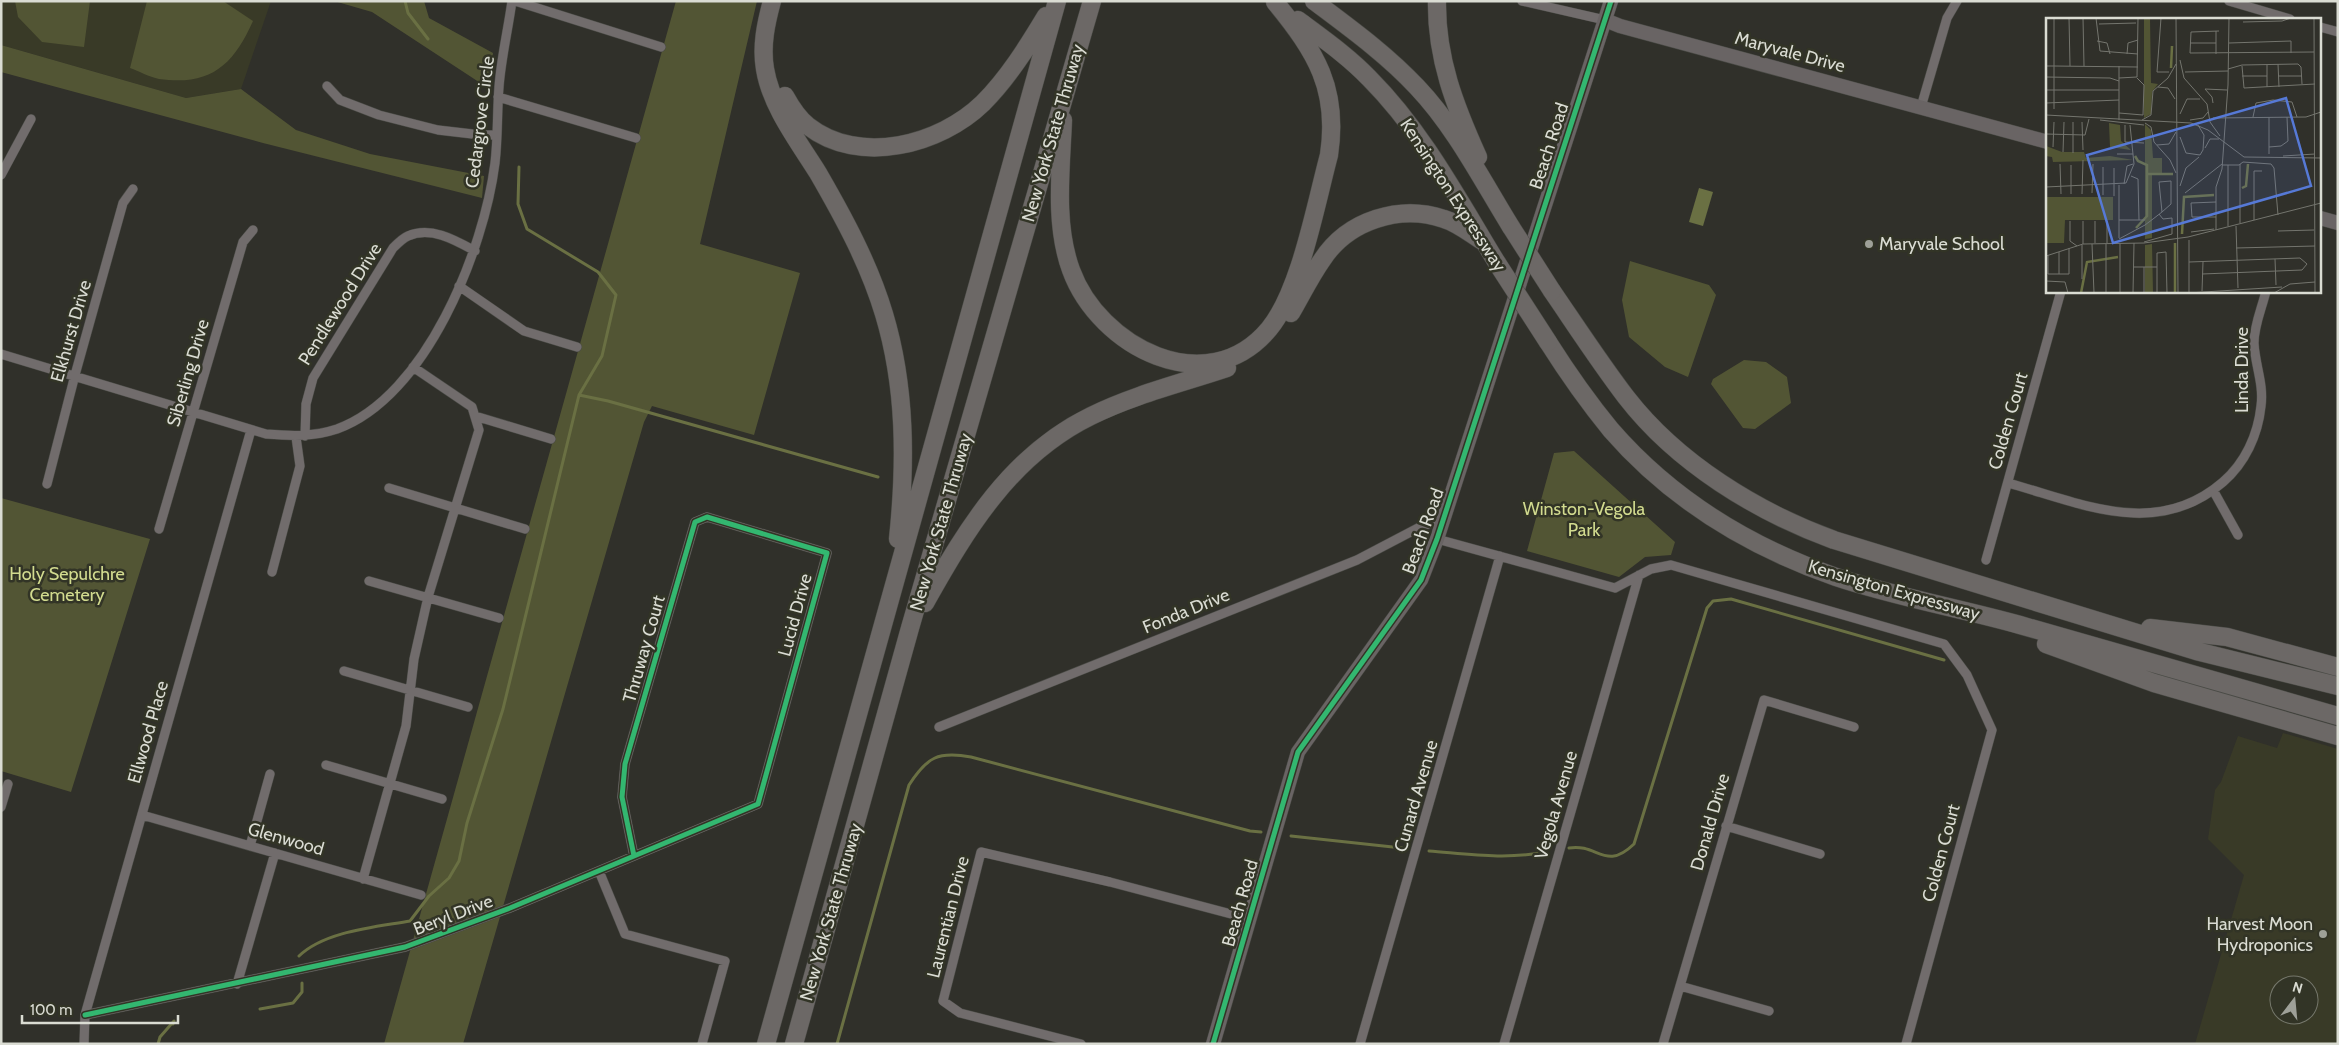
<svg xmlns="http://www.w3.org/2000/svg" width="2339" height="1045" viewBox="0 0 2339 1045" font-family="Cabin,sans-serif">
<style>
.built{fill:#393a27;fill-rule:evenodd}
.green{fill:#525534}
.water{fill:#6a7043}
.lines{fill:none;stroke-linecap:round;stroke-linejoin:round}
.stream{stroke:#6a7043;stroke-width:3}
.street-casing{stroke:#4a4b46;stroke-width:10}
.secondary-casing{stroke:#4a4b46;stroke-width:15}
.highway-casing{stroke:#4a4b46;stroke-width:19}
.street{stroke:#716c6c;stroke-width:9}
.secondary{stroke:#696464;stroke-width:14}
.highway{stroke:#6c6866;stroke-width:18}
.highway-bridge-casing{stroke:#4a4b46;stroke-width:19;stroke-linecap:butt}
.highway-bridge{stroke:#6c6866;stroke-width:18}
.cycleway-casing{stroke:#323426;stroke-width:8}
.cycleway{stroke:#33b770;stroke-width:5}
.poi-dot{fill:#9ea098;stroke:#323426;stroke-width:2}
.labels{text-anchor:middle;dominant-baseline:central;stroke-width:5;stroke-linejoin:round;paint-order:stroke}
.street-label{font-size:18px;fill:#dadcd3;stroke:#323426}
.poi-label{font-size:18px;fill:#dadcd3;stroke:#323426;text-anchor:start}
.park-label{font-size:18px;fill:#d2db8f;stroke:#323426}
.inset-river{fill:none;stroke:#6a7043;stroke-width:2.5}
.inset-road{fill:none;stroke:#74756e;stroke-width:1}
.view{fill:#5679d6;fill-opacity:0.15;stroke:#5679d6;stroke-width:2.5}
.inset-edge{fill:none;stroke:#dadcd3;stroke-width:2.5}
</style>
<rect width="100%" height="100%" fill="#30302a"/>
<path class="built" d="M 1,1 L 271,1 L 241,89 L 186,98 L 1,45 Z
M 2283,733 L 2338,749 L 2338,1044 L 2195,1044 L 2244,875 L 2208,839 L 2215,790 L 2221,782 L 2238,736 L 2277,748 ZM 2279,985 L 2309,985 L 2309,1015 L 2279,1015 Z"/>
<path class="green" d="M 15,1 L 90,1 L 84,47 L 42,42 L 18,17 Z
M 147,1 L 223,1 L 253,21 C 233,66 210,86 159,79 C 149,77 139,71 130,68 Z
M 334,1 L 424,1 L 429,18 L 493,53 L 488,88 L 372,12 Z
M 676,1 L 757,1 L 700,244 L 800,273 L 754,435 L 652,406 L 644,422 L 463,1044 L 384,1044 Z
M 1,45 L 186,98 L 241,89 L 296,130 L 370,154 L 484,176 L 482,198 L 263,143 L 1,72 Z
M 1630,261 L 1709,285 L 1716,295 L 1688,377 L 1665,367 L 1629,337 L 1622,300 Z
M 1744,360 L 1766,362 L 1787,377 L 1791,403 L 1755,429 L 1743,428 L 1711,384 L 1713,379 Z
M 1574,451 L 1675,542 L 1671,555 L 1645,557 L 1619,577 L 1527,551 L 1554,453 Z
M 1,498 L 150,539 L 71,792 L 1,771 Z"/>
<path class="water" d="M 1699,188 L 1713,192 L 1703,226 L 1689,222 Z"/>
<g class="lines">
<path class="stream" d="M 405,1 L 408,13 L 428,39
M 579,395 L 608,401 L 878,477
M 1291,836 L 1402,848
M 1569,848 C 1598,843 1605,872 1634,844 L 1707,608 L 1713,601 L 1731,599 L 1944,660
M 1429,851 C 1468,854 1506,860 1545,852
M 299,956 C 325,931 376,927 410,921 L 429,896 L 449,878 L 459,861 L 467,823 L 503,709 L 579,395 L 602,356 L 616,295 L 598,272 L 527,229 L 518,204 L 519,167
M 260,1009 L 293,1003 L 302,992 L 302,983
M 158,1044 L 160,1037 L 174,1021 L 173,1024
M 837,1044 L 909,785 C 927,757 938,751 971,757 L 1250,831 L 1261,832"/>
<defs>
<path id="street" d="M 515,1 L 661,47
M 1522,1 L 1605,20
M 2229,1 L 2290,19
M 2320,27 L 2338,32
M 327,86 L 340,100 L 379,115 L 438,130 L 481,135 L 496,135
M 498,97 L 636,138
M 1921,107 L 1947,18 L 1957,1
M 1,175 L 31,119
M 459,286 L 524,331 L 577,347
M 1,354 L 266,434 C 291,436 313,437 337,429 C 426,397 484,250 495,163 C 498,138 497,112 499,87 C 501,59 508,30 512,1
M 475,416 L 551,439
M 305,436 L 306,404 L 313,378 L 393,248 C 397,244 403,238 408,236 C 431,226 455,240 475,251
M 2008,483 C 2081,503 2156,540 2223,482 C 2245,463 2258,435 2261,406 C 2264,384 2255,365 2254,343 C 2254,325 2262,308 2266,291
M 47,484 L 75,375 L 123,203 L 133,189
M 389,488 L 525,529
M 2213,490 L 2238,535
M 159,529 L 243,242 L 253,230
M 1437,539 L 1615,588 L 1651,569 L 1671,565 L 1944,644 L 1967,675 L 1992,730 L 1906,1044
M 1986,560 L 2061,291
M 272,572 L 300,466 L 296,437
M 369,581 L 499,618
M 344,671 L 468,707
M 939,727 L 1357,560 L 1420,527 L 1443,520
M 326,765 L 442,799
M 1,807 L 8,784
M 142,815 L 421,895
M 1726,826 L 1820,854
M 250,846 L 270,774
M 599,871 L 625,934 L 725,961 L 702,1044
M 363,879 L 406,726 L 414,659 L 428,597 L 479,430 L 472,407 L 413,367
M 237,984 L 275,853
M 1680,986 L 1769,1011
M 85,1015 L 405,947 L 510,908 L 758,804 L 827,553 L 707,517 L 695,522 L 625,764 L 622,797 L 634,856
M 84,1044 L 85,1015 L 251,430
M 1081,1044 L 960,1013 L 943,1001 L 981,852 L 1110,882 L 1250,919
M 1360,1044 L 1500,556
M 1504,1044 L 1639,575
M 1663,1044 L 1764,700 L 1854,727"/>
<path id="secondary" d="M 1605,20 L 1620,26 L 2048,142
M 2320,218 L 2338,223
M 1213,1044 L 1298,752 L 1421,580 L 1437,539 L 1611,1"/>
<path id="highway" d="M 772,1 C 766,23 761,46 765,69 C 771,106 798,141 818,173 C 844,218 869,264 884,314 C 906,387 906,463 898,539
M 1314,1 C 1350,28 1386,54 1417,87 C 1455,127 1482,180 1511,227
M 1437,1 C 1436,58 1455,106 1478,157
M 1298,20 C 1322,38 1348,56 1369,78 C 1422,131 1458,199 1497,263
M 785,96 C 791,107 798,118 808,126 C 859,166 940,145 983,103 C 1008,78 1028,46 1046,16
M 1063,120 C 1061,169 1054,224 1071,270 C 1099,347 1207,403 1269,329 C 1300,292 1316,203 1329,155 C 1339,89 1316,52 1275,2
M 1552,291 C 1576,326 1600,363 1626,397 C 1677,463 1757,512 1834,540 L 2196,651 L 2338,686
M 1291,313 C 1301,296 1310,277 1322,260 C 1348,220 1400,204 1444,219 C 1458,223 1471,234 1484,242
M 1548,342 C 1567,372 1588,402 1611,430 C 1671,499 1750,547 1836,577 C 1896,597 1959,608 2020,625 C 2126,655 2232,686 2338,716
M 925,603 C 967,528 1011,455 1091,416 C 1133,395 1182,383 1227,368
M 2150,628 L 2227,637 L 2338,667
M 2046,644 L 2154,683 L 2338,736
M 766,1044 L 1057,1
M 794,1044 L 910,628 L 1092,1"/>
</defs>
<use href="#street" class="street-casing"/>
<use href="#secondary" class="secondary-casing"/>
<use href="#highway" class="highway-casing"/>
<use href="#street" class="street"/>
<use href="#secondary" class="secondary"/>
<use href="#highway" class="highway"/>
<defs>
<path id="highway-bridge" d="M 1511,227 L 1552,291
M 1497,263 L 1548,342"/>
</defs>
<use href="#highway-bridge" class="highway-bridge-casing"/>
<use href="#highway-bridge" class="highway-bridge"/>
<defs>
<path id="cycleway" d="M 85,1015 L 405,947 L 510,908 L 758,804 L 827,553 L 707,517 L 695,522 L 625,764 L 622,797 L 634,856
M 1213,1044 L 1298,752 L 1421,580 L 1437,539 L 1611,1"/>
</defs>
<use href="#cycleway" class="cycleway-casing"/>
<use href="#cycleway" class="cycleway"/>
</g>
<g class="poi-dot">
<circle cx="1869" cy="244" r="5"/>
<circle cx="2323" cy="934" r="5"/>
</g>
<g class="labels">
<g class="street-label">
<text transform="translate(1790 52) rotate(15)">Maryvale Drive</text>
<text transform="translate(480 122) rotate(-83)">Cedargrove Circle</text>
<text transform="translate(1053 133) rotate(-74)">New York State Thruway</text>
<text transform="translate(1549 146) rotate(-72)">Beach Road</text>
<text transform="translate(1453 195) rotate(57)">Kensington Expressway</text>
<text transform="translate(340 304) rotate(-58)">Pendlewood Drive</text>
<text transform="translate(71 331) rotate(-74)">Elkhurst Drive</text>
<text transform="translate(2242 370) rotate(-90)">Linda Drive</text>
<text transform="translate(188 373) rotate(-74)">Siberling Drive</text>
<text transform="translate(2008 421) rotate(-74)">Colden Court</text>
<text transform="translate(941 522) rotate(-74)">New York State Thruway</text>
<text transform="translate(1423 531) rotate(-70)">Beach Road</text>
<text transform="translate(1894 590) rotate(16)">Kensington Expressway</text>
<text transform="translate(1186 611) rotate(-22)">Fonda Drive</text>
<text transform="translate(795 615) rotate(-75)">Lucid Drive</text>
<text transform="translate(644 649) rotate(-74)">Thruway Court</text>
<text transform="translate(148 732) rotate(-74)">Ellwood Place</text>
<text transform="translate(1416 796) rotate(-74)">Cunard Avenue</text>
<text transform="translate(1556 805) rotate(-74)">Vegola Avenue</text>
<text transform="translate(1710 822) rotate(-74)">Donald Drive</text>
<text transform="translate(286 839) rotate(16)">Glenwood</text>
<text transform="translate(1941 853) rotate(-75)">Colden Court</text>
<text transform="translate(1240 903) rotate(-74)">Beach Road</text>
<text transform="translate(831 912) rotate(-74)">New York State Thruway</text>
<text transform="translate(453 915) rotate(-21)">Beryl Drive</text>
<text transform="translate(948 917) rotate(-76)">Laurentian Drive</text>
</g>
<g class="poi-label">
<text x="1879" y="244">Maryvale School</text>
<text x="2313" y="924" text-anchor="end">Harvest Moon<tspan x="2313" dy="21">Hydroponics</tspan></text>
</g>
<g class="park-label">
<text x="1584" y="509">Winston-Vegola<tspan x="1584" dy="21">Park</tspan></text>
<text x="67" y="574">Holy Sepulchre<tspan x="67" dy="21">Cemetery</tspan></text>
</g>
</g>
<g transform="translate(2046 18)">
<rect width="275" height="275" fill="#30302a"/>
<path d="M 98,0 L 104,0 L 105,65 L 112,66 L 106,74 L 105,96 L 98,100 ZM 63,105 L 74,107 L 75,123 L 85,132 L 64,129 ZM 99,106 L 105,112 L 107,140 L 116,140 L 116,155 L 106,157 L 106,220 L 99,221 ZM 0,128 L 16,134 L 38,134 L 40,140 L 64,138 L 87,142 L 7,144 L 6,139 L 0,138 ZM 0,179 L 67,179 L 67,202 L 19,202 L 18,225 L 0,225 ZM 106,226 L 107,275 L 99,275 L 99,227 Z" fill="#525534"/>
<path class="inset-river" d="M 125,50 L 126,28M 89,138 L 92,143 L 101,147 L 101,198 L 90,210M 101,156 L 127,156M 196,170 L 200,168 L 202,146M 136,216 L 138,179 L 168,177M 35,275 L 41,244 L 72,239M 129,275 L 129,225"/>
<path class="inset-road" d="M 8,0 L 8,48 L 92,49M 23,0 L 24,48M 37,0 L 38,48M 50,0 L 54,33 L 92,36M 115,0 L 111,54 L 123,54M 130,0 L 132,275M 268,0 L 269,275M 197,4 L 236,3 L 245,0M 53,6 L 90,5M 170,13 L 170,36M 173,13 L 145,14 L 144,35 L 268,34M 51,23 L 61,25 L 64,36M 144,25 L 170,25M 183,25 L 245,23 L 245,35M 81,36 L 82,25 L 92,22M 134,42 L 138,60 L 161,86 L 164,104 L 174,118M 232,46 L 233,69M 221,47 L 221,69M 0,48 L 8,48 L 8,91M 196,48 L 198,70 L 269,66M 182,51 L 196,47 L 252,46 L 255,49 L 256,66M 139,54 L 182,53M 196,58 L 221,58M 233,58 L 256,58M 0,59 L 64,60 L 73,63M 73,60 L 91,59 L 92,0M 112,69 L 122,70 L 129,81M 0,72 L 73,72M 0,85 L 73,82M 167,85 L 166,79 L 159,71 L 181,72M 73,95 L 97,97 L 98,67 L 91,60M 134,96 L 141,81 L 154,81M 0,97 L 145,105 L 162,112 L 198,139 L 275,140M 207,99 L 210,85 L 227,82 L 246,84 L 251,99M 223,99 L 223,136M 167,100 L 260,99 L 275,94M 54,102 L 98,107M 73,102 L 73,48M 96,102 L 105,97 L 107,73 L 122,60 L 130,46M 144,102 L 157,100 L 162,94M 27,104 L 27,135M 36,104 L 37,132M 99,105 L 105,109 L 108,124 L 124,142 L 130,155M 79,107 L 79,124 L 98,125M 0,116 L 39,117 L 43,101M 134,119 L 140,135 L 154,137 L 157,132 L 158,117 L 152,107M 111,127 L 123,126 L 130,114M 7,129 L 8,104M 223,129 L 235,128 L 242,123 L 241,99M 159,130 L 164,121 L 173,121M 17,134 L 18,104M 71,136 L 87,136M 237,138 L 269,136M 14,146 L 15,176M 25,147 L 25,176M 176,147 L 193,147 L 197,144 L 225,146 L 228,150 L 232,197M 182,147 L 182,208M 85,158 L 92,161 L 93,202M 78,166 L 81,148 L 87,146M 73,167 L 73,220M 134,168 L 140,150 L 153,139M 0,169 L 80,165 L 88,146 L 84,107M 46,175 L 47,146M 139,175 L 176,146M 36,176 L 37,142M 57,177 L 57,149M 68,178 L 68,150M 170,199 L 146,199 L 145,185 L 170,184M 73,202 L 99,202M 208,202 L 208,153 L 216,153M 24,203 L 24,223 L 31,228M 194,205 L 194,146M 190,208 L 192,270M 170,212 L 170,169 L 176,151 L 182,67 L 183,0M 232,213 L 268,212M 145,214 L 168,211M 73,221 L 99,207 L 107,201 L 116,194 L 125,186 L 125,163 L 113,164 L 116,194M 143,222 L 143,275M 98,224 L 126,216 L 126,200 L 117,201 L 113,196M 49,225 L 49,203M 61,225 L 61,203M 37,226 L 37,203M 46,226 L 48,275M 190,230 L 269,228M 2,237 L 2,256 L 23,256 L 23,230M 0,238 L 37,226 L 98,225 L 142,219 L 275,185M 229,241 L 230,267M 143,244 L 254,240 L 261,246M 87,249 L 111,249M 13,256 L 13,234M 156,256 L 256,252 L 261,246M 36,261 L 36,227M 0,263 L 19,264 L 22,275M 156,273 L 157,244M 60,275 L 60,226M 74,275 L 74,226M 87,275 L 88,225M 98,275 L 98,249M 111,275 L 111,235 L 120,234 L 121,275M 142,275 L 236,269M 228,275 L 244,266 L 269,264"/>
<path class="view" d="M 240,80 L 265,168 L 67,225 L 41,137 Z"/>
<rect width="275" height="275" class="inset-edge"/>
</g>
<rect width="2339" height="1045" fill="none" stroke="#dadcd3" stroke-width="5"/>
<g transform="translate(2294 1000) rotate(16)"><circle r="24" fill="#323426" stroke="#75776b"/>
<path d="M0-4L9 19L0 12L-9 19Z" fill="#9ea098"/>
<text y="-8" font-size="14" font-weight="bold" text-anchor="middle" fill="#dadcd3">N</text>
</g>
<path d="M22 1015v8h156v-8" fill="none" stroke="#dadcd3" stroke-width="2.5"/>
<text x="30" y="1015" font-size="15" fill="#dadcd3" stroke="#323426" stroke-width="4" paint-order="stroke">100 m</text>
</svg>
